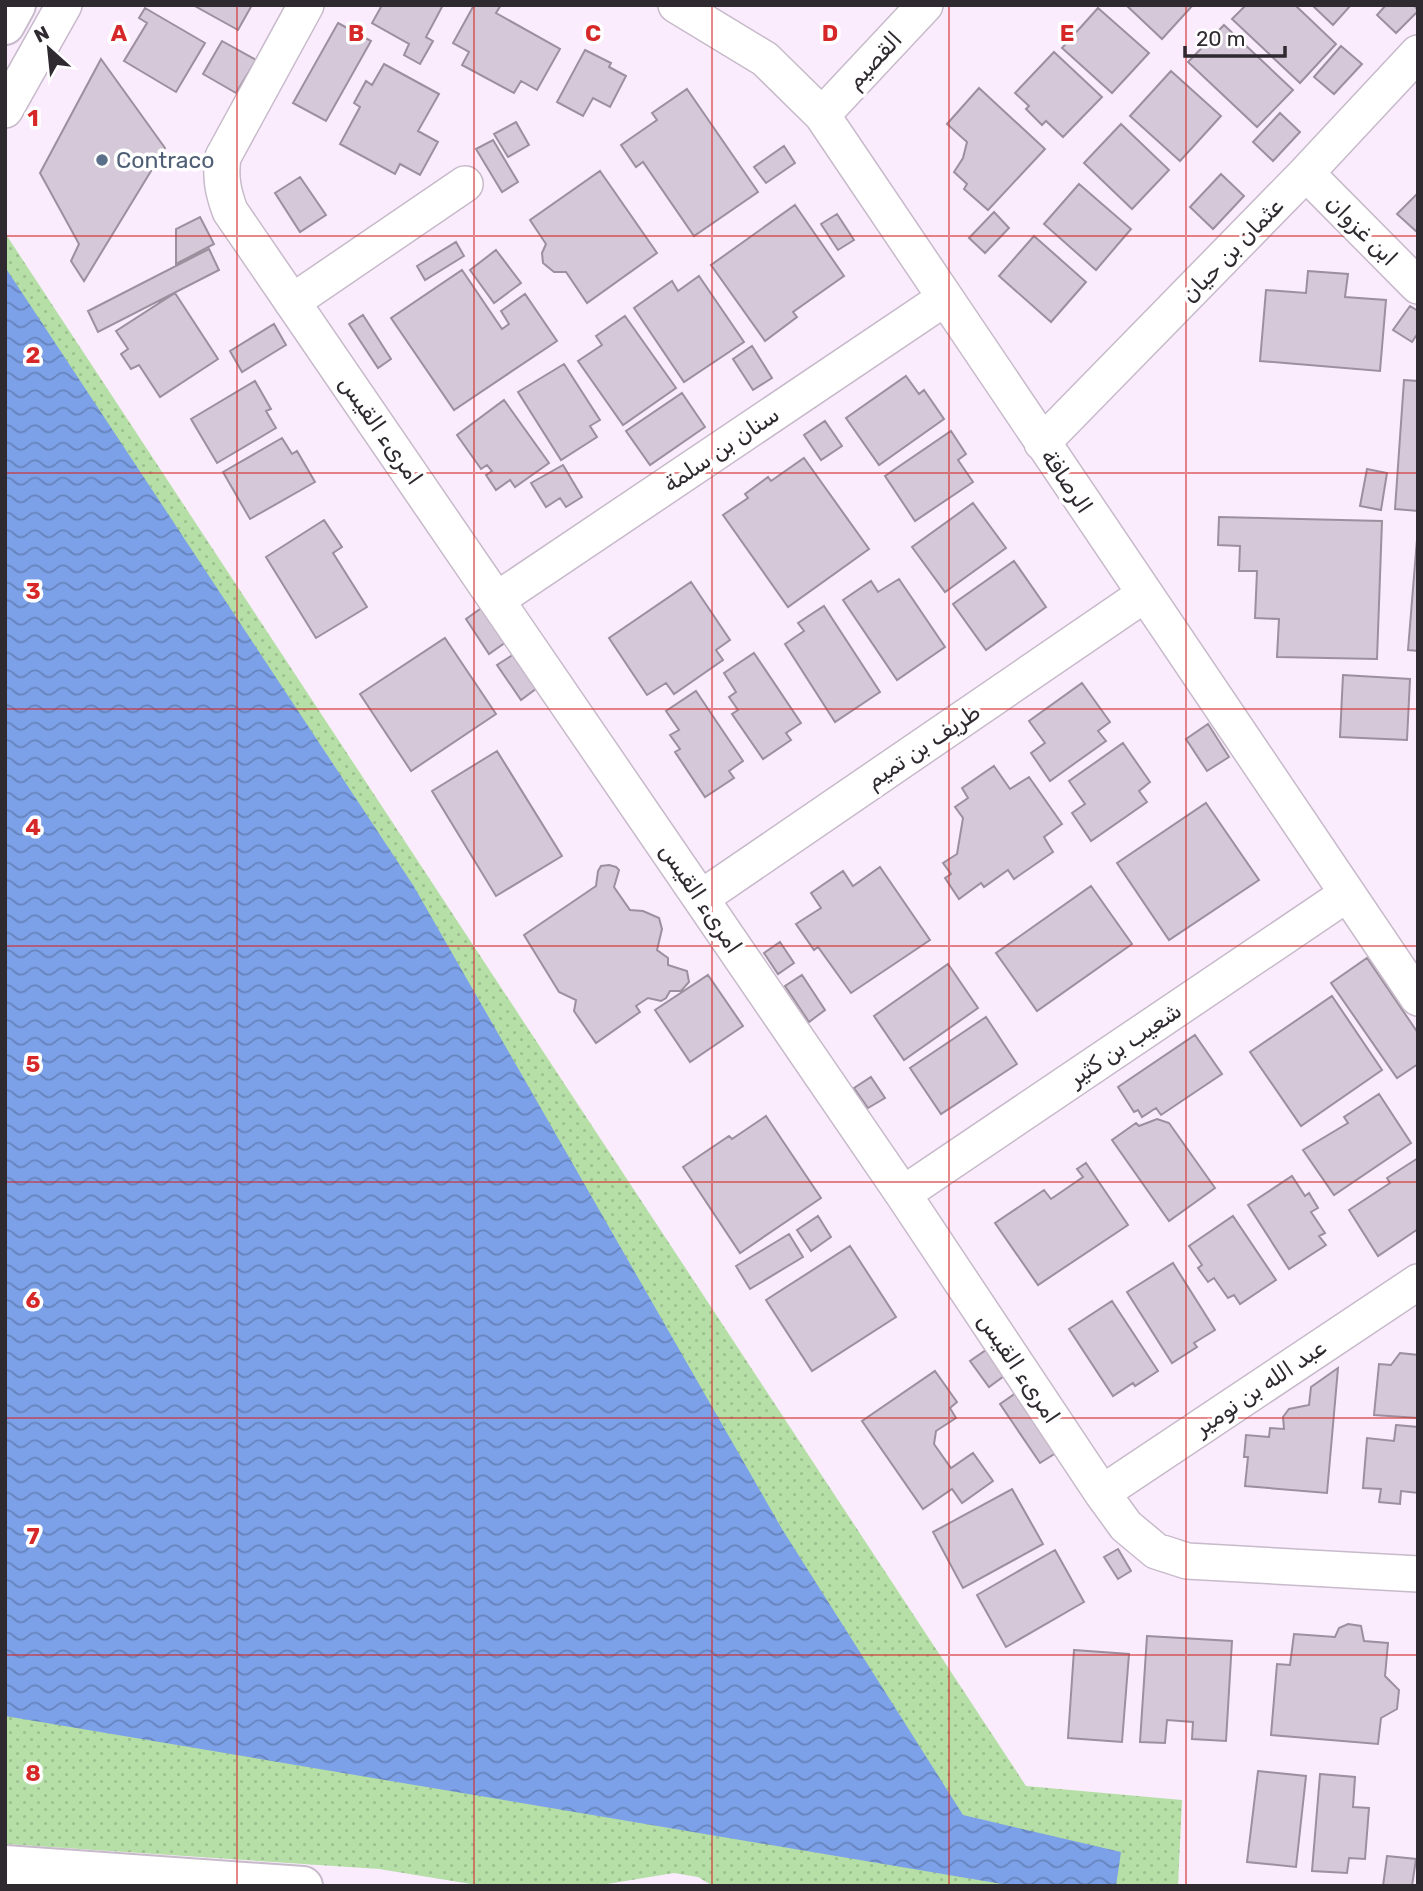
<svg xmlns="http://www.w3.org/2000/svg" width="1423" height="1891" viewBox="0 0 1423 1891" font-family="Rubik,Vazirmatn,sans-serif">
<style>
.grass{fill:url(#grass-dots)}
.water{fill:url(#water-waves)}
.building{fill:#d5c8d8;stroke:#9c8f9e;stroke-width:2}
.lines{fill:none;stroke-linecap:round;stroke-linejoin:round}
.minor-casing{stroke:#c7baca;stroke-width:38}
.tertiary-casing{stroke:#c7baca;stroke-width:42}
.secondary-casing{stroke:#c7baca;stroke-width:42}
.minor{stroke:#fff;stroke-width:35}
.tertiary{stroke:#fff;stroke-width:38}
.secondary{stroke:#fff;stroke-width:38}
.grid{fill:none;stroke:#d62828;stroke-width:2;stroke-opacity:0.55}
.service-dot{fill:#5c6f8a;stroke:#fff;stroke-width:2.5}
.labels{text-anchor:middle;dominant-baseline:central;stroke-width:7;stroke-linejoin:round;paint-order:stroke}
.street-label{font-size:23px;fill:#2f2a30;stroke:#fff}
.service-label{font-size:23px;fill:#4e5e75;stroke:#fff;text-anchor:start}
.grid-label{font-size:23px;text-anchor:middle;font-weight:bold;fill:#d62828;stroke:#fff;stroke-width:7;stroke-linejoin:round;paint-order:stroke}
</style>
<defs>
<pattern id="grass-dots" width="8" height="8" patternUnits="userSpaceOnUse" patternTransform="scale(1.75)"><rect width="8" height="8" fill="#b6dfa7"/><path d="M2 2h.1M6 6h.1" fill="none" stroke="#9dc090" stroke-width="1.8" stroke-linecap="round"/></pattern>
<pattern id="water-waves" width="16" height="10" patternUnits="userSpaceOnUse" patternTransform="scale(1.75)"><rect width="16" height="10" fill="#7ca1e8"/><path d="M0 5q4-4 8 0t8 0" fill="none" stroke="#6683bc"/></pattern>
</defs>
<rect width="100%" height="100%" fill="#faecfd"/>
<path class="grass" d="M 5,233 L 1026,1786 L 1182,1800 L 1178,1886 L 713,1886 L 698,1877 L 674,1873 L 595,1886 L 483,1886 L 379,1869 L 5,1844 Z"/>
<path class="water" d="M 5,267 L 413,885 L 782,1529 L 963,1815 L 1121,1852 L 1116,1886 L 1014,1886 L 5,1716 Z"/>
<path class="building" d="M 193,5 L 252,5 L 238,30 Z
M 377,5 L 443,5 L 426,37 L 433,41 L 420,64 L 404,55 L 409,44 L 372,23 L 381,7 Z
M 474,5 L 501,5 L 496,13 L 560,49 L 537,90 L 521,81 L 514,93 L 462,65 L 469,52 L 453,43 Z
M 1126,5 L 1193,5 L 1162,39 Z
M 1246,5 L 1295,5 L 1336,44 L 1300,83 L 1232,19 Z
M 1312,5 L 1351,5 L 1333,25 Z
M 1386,5 L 1414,5 L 1418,11 L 1396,33 L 1377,15 Z
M 145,8 L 205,43 L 176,92 L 124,61 L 147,23 L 139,18 Z
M 1098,8 L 1149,53 L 1112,93 L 1062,48 Z
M 338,23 L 371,41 L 326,121 L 293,103 Z
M 1224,25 L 1293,90 L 1257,127 L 1188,62 Z
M 222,41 L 256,60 L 236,93 L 203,74 Z
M 1341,46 L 1362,64 L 1334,94 L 1314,77 Z
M 585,50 L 611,63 L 609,67 L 626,76 L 610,107 L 593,98 L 583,116 L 557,102 Z
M 1054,52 L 1102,97 L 1063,137 L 1046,121 L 1042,125 L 1026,109 L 1029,106 L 1015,93 Z
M 101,59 L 165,148 L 84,281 L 71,261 L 79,244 L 40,173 Z
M 384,64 L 439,94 L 418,131 L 438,142 L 420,175 L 400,164 L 395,174 L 340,144 L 360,107 L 354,103 L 366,81 L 372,85 Z
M 1171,71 L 1221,116 L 1180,161 L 1130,116 Z
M 979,88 L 1045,149 L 988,210 L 964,189 L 967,184 L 954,172 L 963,158 L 967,142 L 947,124 Z
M 687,89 L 758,192 L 694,236 L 643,162 L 636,167 L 621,145 L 657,120 L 652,113 Z
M 1280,113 L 1300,132 L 1273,161 L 1253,142 Z
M 516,122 L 529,145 L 508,157 L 494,134 Z
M 1121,124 L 1169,170 L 1132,209 L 1084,163 Z
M 493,140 L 518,182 L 502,192 L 476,149 Z
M 784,146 L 795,163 L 766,183 L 754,167 Z
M 600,171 L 657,253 L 587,303 L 566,272 L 554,272 L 543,263 L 542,253 L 546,244 L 530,220 Z
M 1221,174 L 1244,196 L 1213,229 L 1190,207 Z
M 300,177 L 326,215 L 300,232 L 275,193 Z
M 1079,184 L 1131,229 L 1096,270 L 1044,224 Z
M 1418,193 L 1418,233 L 1397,214 Z
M 795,205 L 844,276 L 793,312 L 797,317 L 765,341 L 711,265 Z
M 994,212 L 1009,228 L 985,253 L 969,238 Z
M 837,214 L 854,240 L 838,250 L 821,224 Z
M 200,217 L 214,244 L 176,264 L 176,229 Z
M 1034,236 L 1086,282 L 1051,322 L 999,276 Z
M 456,242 L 464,256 L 425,280 L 417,266 Z
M 209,249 L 219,270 L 98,332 L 88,311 Z
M 496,250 L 521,283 L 494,303 L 470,270 Z
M 462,270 L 502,329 L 509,324 L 501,311 L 525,294 L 557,341 L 454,410 L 391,318 Z
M 1308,271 L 1348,274 L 1345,297 L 1386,300 L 1380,371 L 1260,361 L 1266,290 L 1306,293 Z
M 699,276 L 744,342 L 684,382 L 634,308 L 672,281 L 678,291 Z
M 175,293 L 218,359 L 160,397 L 139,365 L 131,369 L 121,354 L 128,349 L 116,331 Z
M 1410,306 L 1418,311 L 1418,333 L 1412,342 L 1393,330 Z
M 363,315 L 391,359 L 378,368 L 349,324 Z
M 625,316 L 676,388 L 623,425 L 578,361 L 602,345 L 596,336 Z
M 274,324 L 286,345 L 242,372 L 230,351 Z
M 752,346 L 772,378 L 753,390 L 733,359 Z
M 564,364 L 600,420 L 590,426 L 597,437 L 561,460 L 518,392 Z
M 906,376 L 919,394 L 924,390 L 944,419 L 879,465 L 846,418 Z
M 1404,380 L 1418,381 L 1418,511 L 1395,509 Z
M 255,381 L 271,409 L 266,411 L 276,428 L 217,463 L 191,419 Z
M 682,393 L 705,427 L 650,465 L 626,431 Z
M 504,400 L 549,463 L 515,487 L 510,480 L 496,490 L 486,475 L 492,471 L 487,465 L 481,469 L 457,435 Z
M 825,421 L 842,446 L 821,460 L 804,435 Z
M 951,431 L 966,454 L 958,460 L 973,482 L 915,521 L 885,476 Z
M 282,438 L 292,454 L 297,451 L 315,482 L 250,519 L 223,472 Z
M 804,458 L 869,549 L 788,607 L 723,515 L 748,498 L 745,494 L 768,477 L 771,481 Z
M 563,465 L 582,497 L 566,507 L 560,498 L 546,507 L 531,483 Z
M 1367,469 L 1387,473 L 1381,510 L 1360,506 Z
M 973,503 L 1006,548 L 945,592 L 912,547 Z
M 1219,517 L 1382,521 L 1377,659 L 1277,657 L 1279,619 L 1255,618 L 1257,571 L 1239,571 L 1240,546 L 1218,545 Z
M 324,520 L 342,547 L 333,553 L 367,607 L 316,638 L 266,557 Z
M 1418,527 L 1418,651 L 1408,650 Z
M 1014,561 L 1046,607 L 986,650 L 953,604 Z
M 899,579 L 945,647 L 897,680 L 843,600 L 871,581 L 878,592 Z
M 691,582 L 730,640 L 716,650 L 723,660 L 674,694 L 666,683 L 647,695 L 609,638 Z
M 824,606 L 880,692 L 835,722 L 785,644 L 804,631 L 798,623 Z
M 483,607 L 506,642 L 489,654 L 466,619 Z
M 445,638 L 496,714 L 411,771 L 360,694 Z
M 754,653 L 801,723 L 786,733 L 791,740 L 763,759 L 732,714 L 738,710 L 729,697 L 736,692 L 724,673 Z
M 514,654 L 537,688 L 521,700 L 497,665 Z
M 1343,675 L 1410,679 L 1407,740 L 1340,737 Z
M 1082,683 L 1110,722 L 1098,731 L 1106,741 L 1050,781 L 1031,753 L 1045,743 L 1029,721 Z
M 696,691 L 743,761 L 729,771 L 734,778 L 705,797 L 675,752 L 680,749 L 670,735 L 679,730 L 666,711 Z
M 1208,724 L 1229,757 L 1207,771 L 1186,739 Z
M 1123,743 L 1150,782 L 1139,791 L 1147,802 L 1091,841 L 1072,813 L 1085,804 L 1069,781 Z
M 497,751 L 562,856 L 496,896 L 432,791 Z
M 994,766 L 1010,789 L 1029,777 L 1062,824 L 1044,837 L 1053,852 L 1014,879 L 1008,870 L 984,887 L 981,883 L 959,899 L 945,878 L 951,874 L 943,863 L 957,854 L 963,818 L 955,807 L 968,798 L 962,788 Z
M 1206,803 L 1259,880 L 1169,940 L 1117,863 Z
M 609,865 L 616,867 L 619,870 L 614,887 L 630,910 L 643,911 L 659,918 L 662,929 L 657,950 L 668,958 L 668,965 L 687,971 L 689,982 L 681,991 L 670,991 L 666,998 L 661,1001 L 648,998 L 636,1006 L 640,1012 L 596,1043 L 574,1011 L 576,1000 L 559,992 L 524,935 L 596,886 L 598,871 L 601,866 Z
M 880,867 L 930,940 L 851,993 L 818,947 L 814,950 L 796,924 L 821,908 L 811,893 L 843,871 L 853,886 Z
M 1091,886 L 1132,944 L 1037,1011 L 996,953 Z
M 780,942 L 794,963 L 778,974 L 764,953 Z
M 1367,958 L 1418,1033 L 1418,1064 L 1397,1078 L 1331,983 Z
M 948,964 L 978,1008 L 904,1060 L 874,1016 Z
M 708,975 L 743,1026 L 690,1062 L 655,1010 Z
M 802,975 L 825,1010 L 809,1022 L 785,986 Z
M 1332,996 L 1382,1070 L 1301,1126 L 1250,1052 Z
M 986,1017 L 1017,1064 L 941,1114 L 910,1068 Z
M 1195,1035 L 1222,1074 L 1161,1115 L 1156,1108 L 1142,1117 L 1138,1110 L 1134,1112 L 1118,1087 Z
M 871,1077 L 885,1098 L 868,1108 L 854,1088 Z
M 1379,1094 L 1411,1143 L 1334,1195 L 1303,1150 L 1348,1123 L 1344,1117 Z
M 766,1116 L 821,1198 L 740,1253 L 683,1167 L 729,1136 L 732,1139 Z
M 1157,1119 L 1169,1123 L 1215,1188 L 1169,1221 L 1112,1140 L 1136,1123 L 1139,1126 Z
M 1418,1158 L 1418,1229 L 1378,1256 L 1349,1210 L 1390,1183 L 1387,1178 Z
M 1086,1163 L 1128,1225 L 1038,1285 L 995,1223 L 1044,1190 L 1051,1199 L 1083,1177 L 1077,1169 Z
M 1292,1176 L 1305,1196 L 1309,1193 L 1318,1208 L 1311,1212 L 1325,1233 L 1319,1236 L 1326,1245 L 1289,1269 L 1248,1205 Z
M 818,1216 L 831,1237 L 811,1251 L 797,1230 Z
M 1233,1216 L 1276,1280 L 1240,1304 L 1234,1295 L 1228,1298 L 1214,1278 L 1208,1282 L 1198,1268 L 1202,1265 L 1189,1246 Z
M 789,1234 L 803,1257 L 750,1289 L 736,1266 Z
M 850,1246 L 896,1317 L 812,1371 L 766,1300 Z
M 1173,1263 L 1215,1330 L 1194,1343 L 1197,1347 L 1172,1363 L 1127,1292 Z
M 1112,1301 L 1158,1371 L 1135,1386 L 1133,1383 L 1113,1396 L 1069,1329 Z
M 986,1350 L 1004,1376 L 989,1387 L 970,1361 Z
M 1400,1353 L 1418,1355 L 1418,1418 L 1374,1415 L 1379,1364 L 1391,1365 Z
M 1338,1368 L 1327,1493 L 1245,1486 L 1248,1457 L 1244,1457 L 1246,1435 L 1269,1437 L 1270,1428 L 1284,1429 L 1283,1417 L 1289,1409 L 1309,1405 L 1311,1387 Z
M 935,1371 L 957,1402 L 950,1408 L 956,1418 L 936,1431 L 934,1444 L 951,1468 L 973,1453 L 993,1481 L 962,1503 L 952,1489 L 923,1509 L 862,1421 Z
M 1016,1393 L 1056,1453 L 1040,1463 L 1000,1404 Z
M 1396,1425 L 1418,1427 L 1418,1493 L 1401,1491 L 1400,1504 L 1379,1502 L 1381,1489 L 1363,1488 L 1367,1438 L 1394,1441 Z
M 1012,1489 L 1043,1544 L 963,1588 L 933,1532 Z
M 1118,1549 L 1131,1571 L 1118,1579 L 1104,1557 Z
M 1055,1550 L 1084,1602 L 1006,1647 L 977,1595 Z
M 1348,1624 L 1361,1626 L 1364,1641 L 1388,1643 L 1385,1676 L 1399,1690 L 1397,1709 L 1381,1718 L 1378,1744 L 1271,1735 L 1277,1664 L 1290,1665 L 1294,1634 L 1335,1637 L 1339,1628 Z
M 1147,1636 L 1232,1641 L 1226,1741 L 1192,1739 L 1193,1722 L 1167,1720 L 1165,1743 L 1140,1742 Z
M 1074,1650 L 1129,1654 L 1122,1742 L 1068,1738 Z
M 1258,1771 L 1306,1776 L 1296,1867 L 1247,1862 Z
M 1320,1774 L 1355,1777 L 1353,1807 L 1369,1808 L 1365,1859 L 1349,1858 L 1347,1873 L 1312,1871 Z
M 1387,1856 L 1416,1859 L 1412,1886 L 1383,1886 Z"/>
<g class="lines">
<defs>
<path id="minor" d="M 306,5 L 223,157 C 220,177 223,192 230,211 L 903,1194 L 1102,1493 L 1126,1526 L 1156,1551 L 1187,1561 L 1418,1574
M 676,5 L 765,59 L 822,115 L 1418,998
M 5,110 L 64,5
M 822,115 L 925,5
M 1306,173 L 1418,286
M 292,302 L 465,184
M 1042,443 L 1306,173 L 1418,53
M 498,599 L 945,298
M 701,898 L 1145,594
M 903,1194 L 1347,894
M 1102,1493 L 1418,1282"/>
<path id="tertiary" d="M 5,1865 L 303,1886"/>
<path id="secondary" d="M 5,25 L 16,5"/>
</defs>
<use href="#minor" class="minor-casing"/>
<use href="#tertiary" class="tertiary-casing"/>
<use href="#secondary" class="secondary-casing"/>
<use href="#minor" class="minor"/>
<use href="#tertiary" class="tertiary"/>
<use href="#secondary" class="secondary"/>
</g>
<path class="grid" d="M 237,5 L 237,1886M 474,5 L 474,1886M 712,5 L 712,1886M 949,5 L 949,1886M 1186,5 L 1186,1886M 5,236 L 1418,236M 5,473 L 1418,473M 5,709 L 1418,709M 5,946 L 1418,946M 5,1182 L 1418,1182M 5,1418 L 1418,1418M 5,1655 L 1418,1655"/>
<circle class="service-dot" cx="102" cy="160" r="7"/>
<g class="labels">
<g class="street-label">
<text transform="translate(874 60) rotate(-47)">القصيم</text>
<text transform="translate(1362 230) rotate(45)">ابن غزوان</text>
<text transform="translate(1232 250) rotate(-46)">عثمان بن حيان</text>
<text transform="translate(381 430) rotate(55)">امرىء القيس</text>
<text transform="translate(721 449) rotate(-34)">سنان بن سلمة</text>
<text transform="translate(1067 481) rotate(56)">الرصافة</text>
<text transform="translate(923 746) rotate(-34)">طريف بن تميم</text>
<text transform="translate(701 898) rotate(56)">امرىء القيس</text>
<text transform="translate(1125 1044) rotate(-34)">شعيب بن كثير</text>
<text transform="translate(1019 1368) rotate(56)">امرىء القيس</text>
<text transform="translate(1260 1387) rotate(-34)">عبد الله بن نومير</text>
</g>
<g class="service-label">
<text x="116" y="160">Contraco</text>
</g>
</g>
<g class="grid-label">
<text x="119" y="41">A</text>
<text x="356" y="41">B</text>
<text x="593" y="41">C</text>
<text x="830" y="41">D</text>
<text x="1067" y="41">E</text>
<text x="33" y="126">1</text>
<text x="33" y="363">2</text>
<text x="33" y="599">3</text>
<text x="33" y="835">4</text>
<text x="33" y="1072">5</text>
<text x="33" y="1308">6</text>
<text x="33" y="1544">7</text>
<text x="33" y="1781">8</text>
</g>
<rect width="1423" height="1891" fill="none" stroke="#2f2a30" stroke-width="14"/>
<g transform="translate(49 49) rotate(333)" stroke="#ffffff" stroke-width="5" paint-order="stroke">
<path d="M0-5L12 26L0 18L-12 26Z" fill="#2f2a30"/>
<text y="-10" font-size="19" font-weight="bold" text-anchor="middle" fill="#2f2a30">N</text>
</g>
<path d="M1185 46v10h100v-10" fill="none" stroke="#2f2a30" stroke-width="3.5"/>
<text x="1196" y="46" font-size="21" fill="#2f2a30" stroke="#ffffff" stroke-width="5" paint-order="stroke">20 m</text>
</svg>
